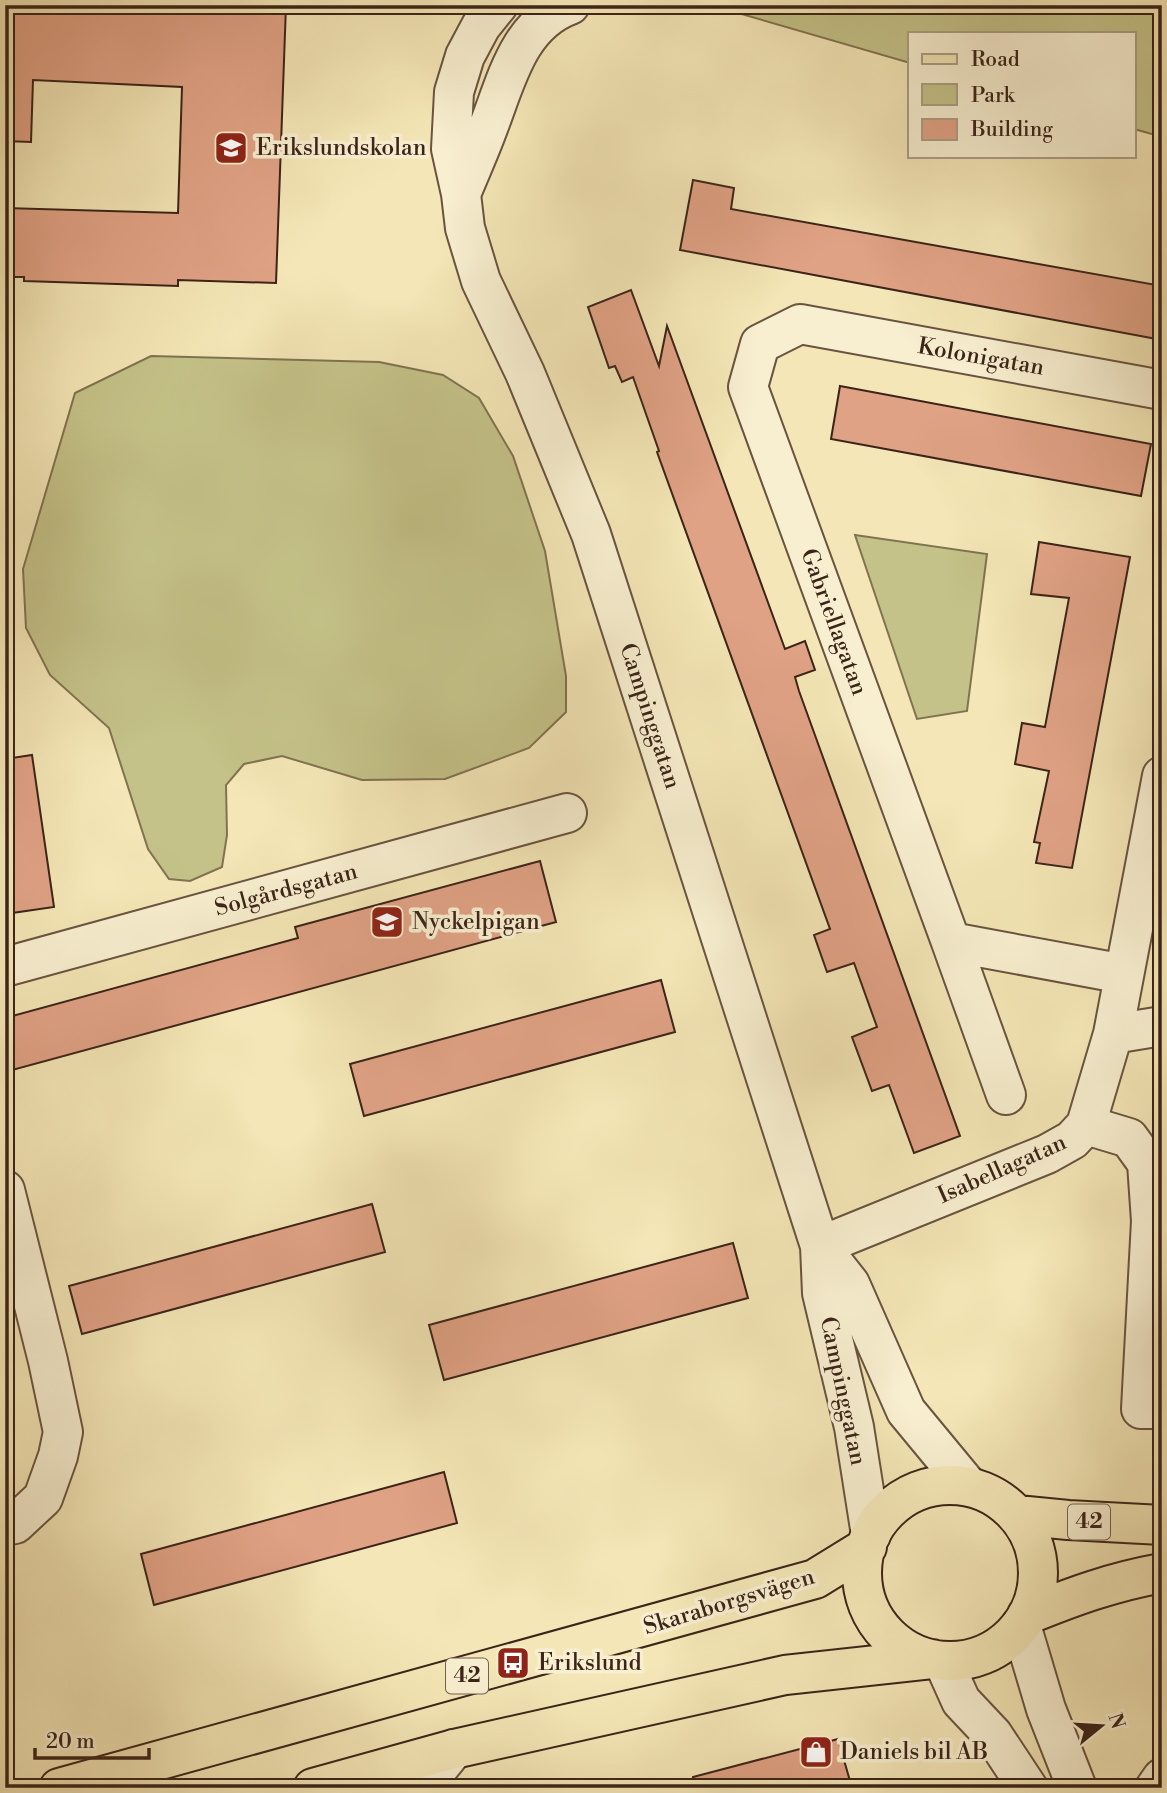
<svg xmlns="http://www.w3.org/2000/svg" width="1167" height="1793" viewBox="0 0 1167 1793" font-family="'Libre Bodoni',serif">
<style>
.green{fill:#c4c288;stroke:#807350;stroke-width:2}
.building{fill:#e0a285;stroke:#3b2419;stroke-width:2}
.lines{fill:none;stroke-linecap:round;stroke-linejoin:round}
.minor-casing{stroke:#695440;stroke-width:42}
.major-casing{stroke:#3b2419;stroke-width:42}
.minor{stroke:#f8efd0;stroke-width:38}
.major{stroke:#f4e6b6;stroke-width:38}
.labels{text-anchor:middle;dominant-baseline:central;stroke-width:7;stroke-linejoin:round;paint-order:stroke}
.shield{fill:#f8efd0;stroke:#746150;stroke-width:2}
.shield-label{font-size:21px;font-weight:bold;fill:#3b2419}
.poi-label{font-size:23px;fill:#3b2419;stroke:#f8efd0;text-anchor:start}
.street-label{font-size:23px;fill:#3b2419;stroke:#f8efd0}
</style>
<rect width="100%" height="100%" fill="#f4e6b6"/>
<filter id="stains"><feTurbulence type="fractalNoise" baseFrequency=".00286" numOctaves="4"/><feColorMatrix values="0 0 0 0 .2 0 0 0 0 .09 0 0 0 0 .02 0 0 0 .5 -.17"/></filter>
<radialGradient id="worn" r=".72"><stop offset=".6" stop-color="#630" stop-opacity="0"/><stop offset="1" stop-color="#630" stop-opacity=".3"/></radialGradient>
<path class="green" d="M 736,5 L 1162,5 L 1162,137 L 1134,129 L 1134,33 L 910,33 L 910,63 L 738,13 Z
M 151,356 L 379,362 L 443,375 L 479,398 L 513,456 L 545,551 L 566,676 L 566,712 L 529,748 L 445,779 L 362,780 L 282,756 L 244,764 L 226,785 L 227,835 L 222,867 L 190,881 L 169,879 L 148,849 L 109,728 L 50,675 L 26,628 L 23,569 L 75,393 Z
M 855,535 L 987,554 L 967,711 L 917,719 Z"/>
<path class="building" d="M 5,5 L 286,5 L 276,283 L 178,280 L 178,286 L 24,281 L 24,277 L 5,277 L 5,208 L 178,213 L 182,87 L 33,80 L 31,142 L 5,141 Z
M 693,180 L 734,188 L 731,209 L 1162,286 L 1162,340 L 680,250 Z
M 631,290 L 659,366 L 667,326 L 785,649 L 805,641 L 815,670 L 795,677 L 799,691 L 960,1136 L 914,1153 L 889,1085 L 872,1091 L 852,1037 L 877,1027 L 854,963 L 827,972 L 814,935 L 830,929 L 657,452 L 659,451 L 633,377 L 622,382 L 615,366 L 609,368 L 588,307 Z
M 840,386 L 1151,444 L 1141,496 L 831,439 Z
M 1039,542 L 1130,557 L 1072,868 L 1036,863 L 1040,843 L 1034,842 L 1049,771 L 1015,764 L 1022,723 L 1045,727 L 1069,598 L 1031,594 Z
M 32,755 L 54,907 L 5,914 L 5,759 Z
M 540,861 L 556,922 L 5,1072 L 5,1018 L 298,938 L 295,927 Z
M 661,980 L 675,1032 L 364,1116 L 350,1064 Z
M 372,1204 L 385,1252 L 82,1334 L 69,1286 Z
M 733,1243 L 748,1298 L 444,1380 L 429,1325 Z
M 444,1472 L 457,1523 L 154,1605 L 141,1554 Z
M 838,1739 L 852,1788 L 694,1788 L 693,1777 Z"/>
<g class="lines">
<defs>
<path id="minor" d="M 498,5 L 481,26 L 465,56 L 454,92 L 451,149 L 461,194 L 465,228 L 481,281 L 525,373 L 591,534 L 820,1246 L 822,1293 L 854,1427 L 871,1535
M 461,194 C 470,172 480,150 488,128 C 506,82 518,24 570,5
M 951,942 L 1006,1095
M 5,967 L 567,813
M 1124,974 L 951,942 L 748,387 L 760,344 L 800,324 L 1162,390
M 1113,1034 L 1162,1026
M 1086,1125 L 1129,1138 L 1147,1163 L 1151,1221 L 1141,1409 L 1162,1409
M 5,1190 L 48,1361 L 63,1432 L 58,1456 L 43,1498 L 15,1524 L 5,1526
M 820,1246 L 1047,1154 L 1072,1140 L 1086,1125 L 1113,1034 L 1162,776
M 820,1246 L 850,1284 L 906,1411 L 968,1486
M 1021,1625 L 1046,1709 L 1077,1788
M 943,1661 L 961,1701 L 993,1735 L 1028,1788
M 422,1788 L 454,1749
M 1155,1788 L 1162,1778"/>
<path id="major" d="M862 1573a88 88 0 1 1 176 0a88 88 0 1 1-176 0Z
M 1017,1515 L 1068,1520 L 1162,1525
M 1027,1615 C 1074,1596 1112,1582 1162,1573
M 59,1788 L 815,1579 L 867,1547
M 313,1788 L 454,1749 L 785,1675 L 932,1659"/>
</defs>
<use href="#minor" class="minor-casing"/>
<use href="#major" class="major-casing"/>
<use href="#minor" class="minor"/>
<use href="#major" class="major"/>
</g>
<defs>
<symbol id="school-square" viewBox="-11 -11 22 22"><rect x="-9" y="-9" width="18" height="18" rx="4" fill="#8f2418" stroke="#f8efd0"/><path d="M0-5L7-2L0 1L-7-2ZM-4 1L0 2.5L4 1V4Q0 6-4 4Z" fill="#fff"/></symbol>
<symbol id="bus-square" viewBox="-11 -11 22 22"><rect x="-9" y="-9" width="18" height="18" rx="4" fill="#8f2418" stroke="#f8efd0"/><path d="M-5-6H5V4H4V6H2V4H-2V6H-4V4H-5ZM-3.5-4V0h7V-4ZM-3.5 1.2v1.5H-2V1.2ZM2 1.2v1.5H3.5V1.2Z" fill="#fff"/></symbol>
<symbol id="shop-square" viewBox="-11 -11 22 22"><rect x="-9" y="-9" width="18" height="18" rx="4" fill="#8f2418" stroke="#f8efd0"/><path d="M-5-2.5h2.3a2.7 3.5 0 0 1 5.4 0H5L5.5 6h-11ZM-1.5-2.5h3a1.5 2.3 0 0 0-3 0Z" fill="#fff"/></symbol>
</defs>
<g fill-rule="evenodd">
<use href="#school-square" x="212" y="129" width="38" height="38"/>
<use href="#school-square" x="368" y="903" width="38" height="38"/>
<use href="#bus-square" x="494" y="1644" width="38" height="38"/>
<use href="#shop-square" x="797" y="1733" width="38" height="38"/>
</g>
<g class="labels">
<g class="shield">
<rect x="1068" y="1504.5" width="42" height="35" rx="5"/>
<rect x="446" y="1658.5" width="42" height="35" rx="5"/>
</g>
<g class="shield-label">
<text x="1089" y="1522">42</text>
<text x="467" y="1676">42</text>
</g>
<g class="poi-label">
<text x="256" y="148">Erikslundskolan</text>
<text x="412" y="922">Nyckelpigan</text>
<text x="538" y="1663">Erikslund</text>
<text x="840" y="1752">Daniels bil AB</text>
</g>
<g class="street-label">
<text transform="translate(981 357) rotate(10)">Kolonigatan</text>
<text transform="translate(834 622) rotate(70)">Gabriellagatan</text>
<text transform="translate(650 716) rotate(72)">Campinggatan</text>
<text transform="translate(286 890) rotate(-15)">Solgårdsgatan</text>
<text transform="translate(1002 1169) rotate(-24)">Isabellagatan</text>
<text transform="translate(843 1391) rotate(78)">Campinggatan</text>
<text transform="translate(729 1602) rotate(-17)">Skaraborgsvägen</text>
</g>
</g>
<rect width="1167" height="1793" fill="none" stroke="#f4e6b6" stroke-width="28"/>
<rect x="7" y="7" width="1153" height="1779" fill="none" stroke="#3b2419" stroke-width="3.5"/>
<rect x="14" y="14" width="1139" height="1765" fill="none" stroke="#3b2419" stroke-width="2"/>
<rect x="908" y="32" width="228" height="126" fill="#f8efd0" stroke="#ac9e87" stroke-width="2"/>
<rect x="922" y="54" width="35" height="10" fill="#f4e6b6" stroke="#ac9e87" stroke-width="2"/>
<text x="971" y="66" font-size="21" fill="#3b2419">Road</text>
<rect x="922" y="84" width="35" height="21" fill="#c4c288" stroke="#ac9e87" stroke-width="2"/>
<text x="971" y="102" font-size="21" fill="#3b2419">Park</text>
<rect x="922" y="119" width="35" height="21" fill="#e0a285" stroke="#ac9e87" stroke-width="2"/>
<text x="971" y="136" font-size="21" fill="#3b2419">Building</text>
<g transform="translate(1101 1726) rotate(72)" stroke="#f8efd0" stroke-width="5" paint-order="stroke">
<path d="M0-5L12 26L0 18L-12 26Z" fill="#3b2419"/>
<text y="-10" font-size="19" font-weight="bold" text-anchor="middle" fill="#3b2419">N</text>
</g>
<path d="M35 1748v10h114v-10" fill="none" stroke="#3b2419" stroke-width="3.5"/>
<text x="46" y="1748" font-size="21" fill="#3b2419" stroke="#f8efd0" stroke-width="5" paint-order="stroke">20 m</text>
<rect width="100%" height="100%" filter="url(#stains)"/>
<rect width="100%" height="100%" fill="url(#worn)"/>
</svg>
